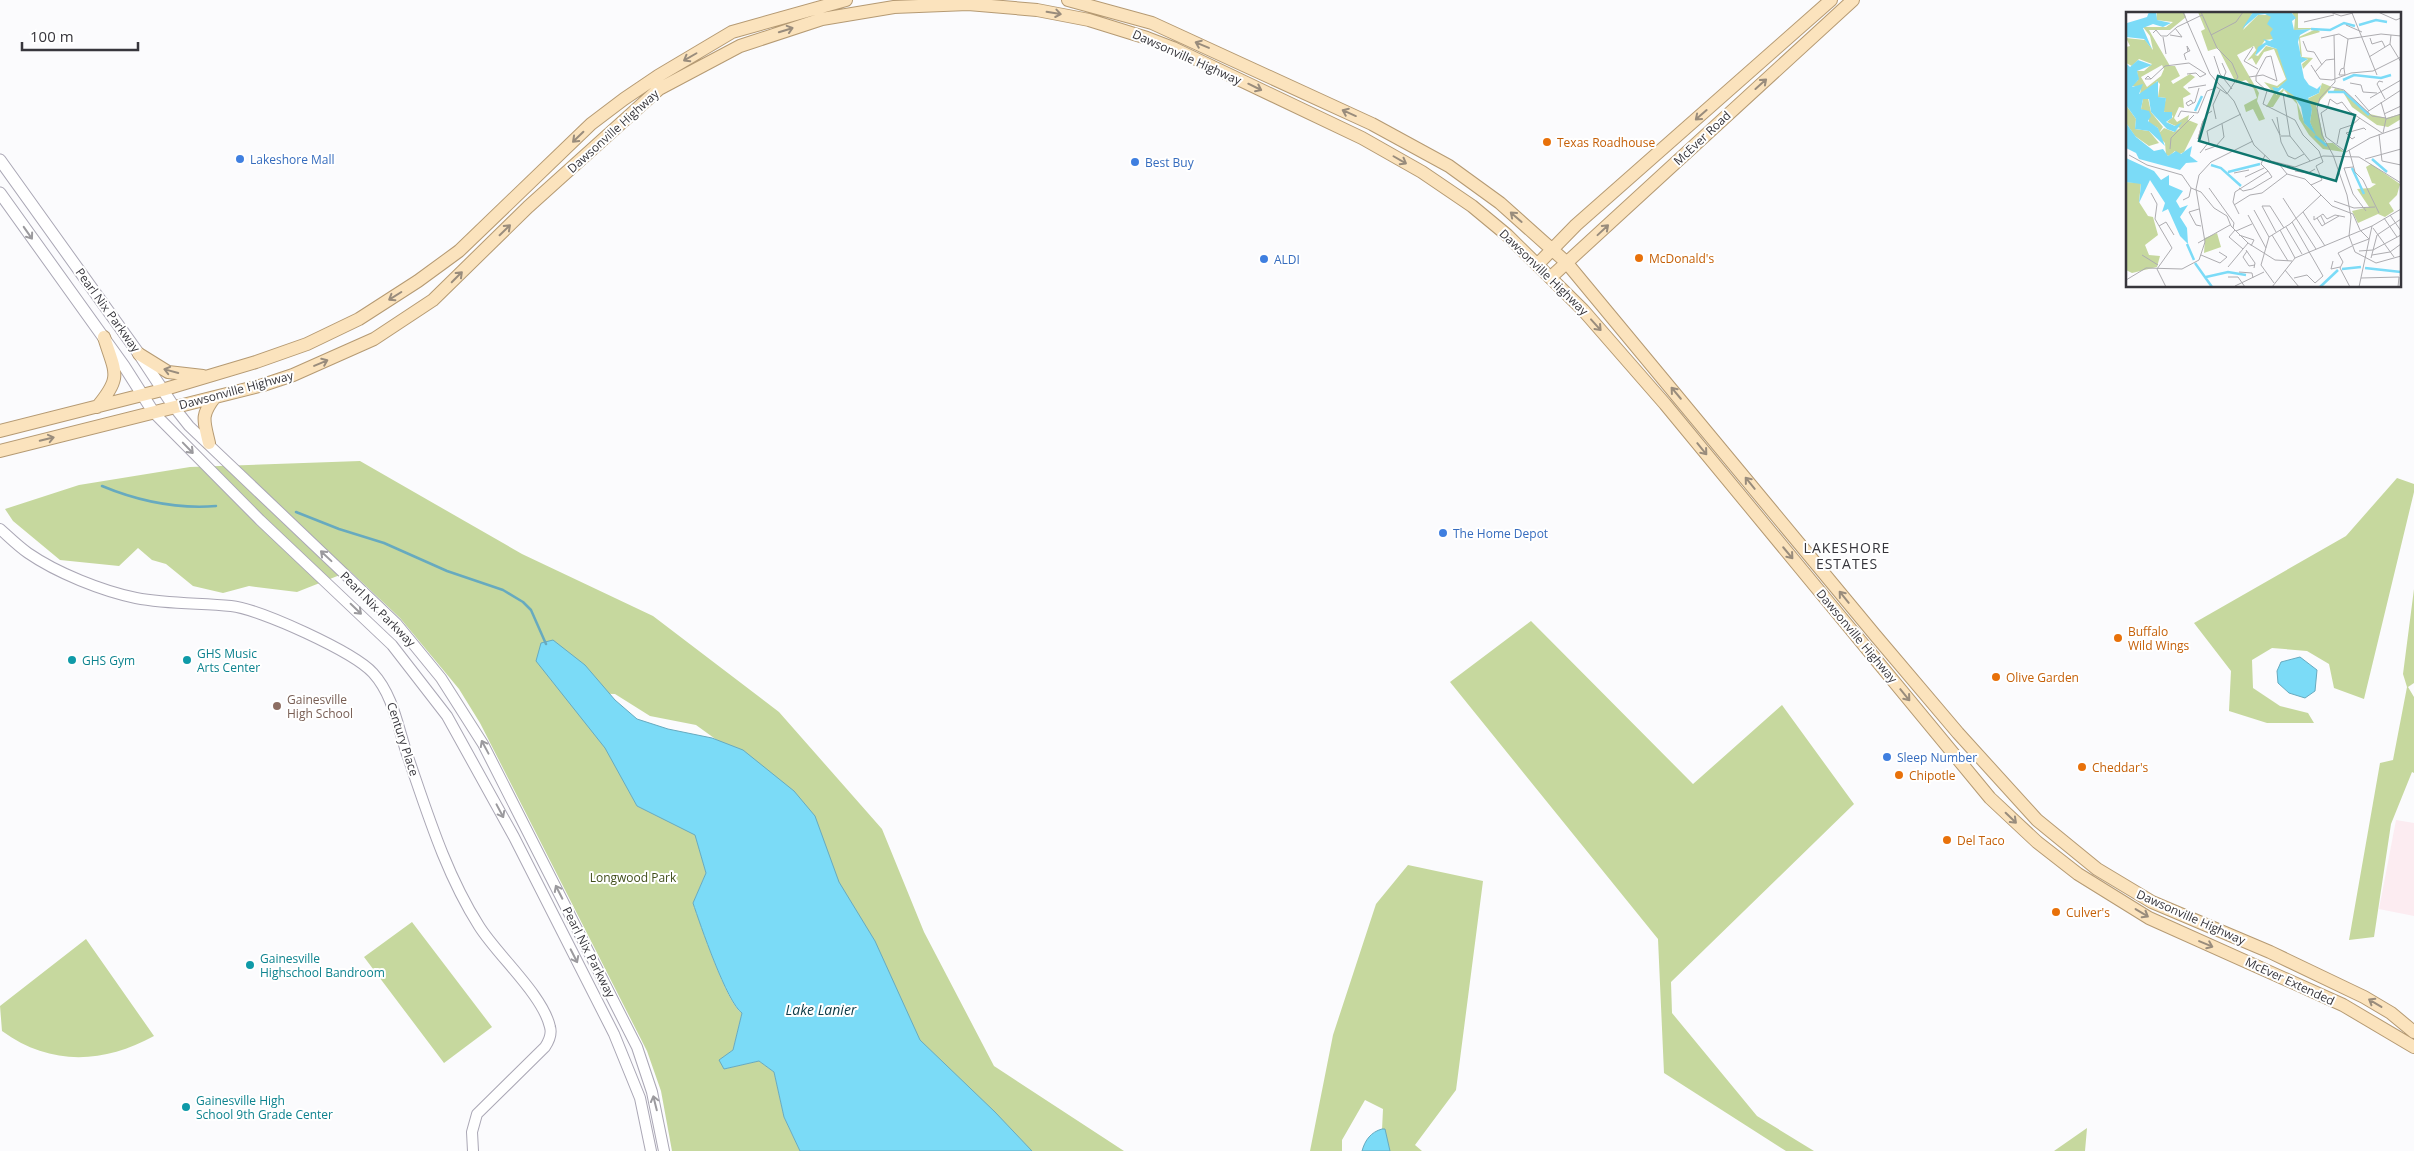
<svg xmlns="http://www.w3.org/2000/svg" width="2414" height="1151" viewBox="0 0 2414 1151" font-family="'Open Sans',sans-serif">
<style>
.industrial{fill:#fcecf1}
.green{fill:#c6d89e}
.water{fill:#7bdbf7;stroke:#67aabf}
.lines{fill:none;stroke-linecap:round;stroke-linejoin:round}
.stream{stroke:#67aabf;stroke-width:2.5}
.tertiary-casing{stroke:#aaa7b5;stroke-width:12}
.secondary-casing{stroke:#aaa7b5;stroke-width:13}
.primary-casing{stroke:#b59a73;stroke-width:14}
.tertiary{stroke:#fff;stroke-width:10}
.secondary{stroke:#fff;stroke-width:11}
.primary{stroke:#fbe3bd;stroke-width:12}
.oneway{stroke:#998c7c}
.oneway2{stroke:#9b9a9e}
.food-dot{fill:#e8710a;stroke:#fff;stroke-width:2}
.shop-dot{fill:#3f7fe0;stroke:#fff;stroke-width:2}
.culture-dot{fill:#0f9aa8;stroke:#fff;stroke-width:2}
.education-dot{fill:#8d6e63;stroke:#fff;stroke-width:2}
.labels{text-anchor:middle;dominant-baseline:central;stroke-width:4;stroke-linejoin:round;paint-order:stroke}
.street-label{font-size:12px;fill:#37363c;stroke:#fff}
.food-label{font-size:12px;fill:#c56008;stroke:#fff;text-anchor:start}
.shop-label{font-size:12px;fill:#366cbe;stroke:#fff;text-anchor:start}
.culture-label{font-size:12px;fill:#0d838f;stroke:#fff;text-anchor:start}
.education-label{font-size:12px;fill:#785e54;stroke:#fff;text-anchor:start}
.park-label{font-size:12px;fill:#414f1b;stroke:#fff}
.neighbourhood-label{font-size:14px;letter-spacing:1px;fill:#37363c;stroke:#fff}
.water-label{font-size:14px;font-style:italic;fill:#0d3b47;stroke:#fff}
.inset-river{fill:none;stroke:#7bdbf7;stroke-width:2.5}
.inset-road{fill:none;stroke:#adacb0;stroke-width:1}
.view{fill:#0f766e;fill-opacity:0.15;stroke:#0f766e;stroke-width:2.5}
.inset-edge{fill:none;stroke:#37363c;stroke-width:2.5}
</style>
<rect width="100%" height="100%" fill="#fbfbfd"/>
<path class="industrial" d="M 2396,820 L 2414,823 L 2414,916 L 2379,909 Z"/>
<path class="green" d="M 360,461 L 522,554 L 653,616 L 779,712 L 882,829 L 924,932 L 994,1066 L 1124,1151 L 1031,1151 L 950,1089 L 893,1008 L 768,777 L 696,725 L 650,716 L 615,694 L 577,693 L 637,806 L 695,834 L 706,873 L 693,903 C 700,923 727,1004 742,1013 L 733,1050 L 720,1060 L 724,1069 L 759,1061 L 774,1072 L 784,1117 L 800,1151 L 672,1151 L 661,1091 L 647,1051 L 480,723 L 459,689 L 400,618 L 350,571 L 297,592 L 249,586 L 223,593 L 193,586 L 166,564 L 152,560 L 138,548 L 119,566 L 60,560 L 13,521 L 5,509 L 79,485 L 190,467 Z
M 2397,478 L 2414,484 L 2414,492 L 2364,699 L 2334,688 L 2329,664 L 2307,651 L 2272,648 L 2252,660 L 2253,688 L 2280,706 L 2308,713 L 2314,723 L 2267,723 L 2229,711 L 2231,671 L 2194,623 L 2346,536 Z
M 2414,589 L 2414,683 L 2408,687 L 2414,697 L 2414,773 L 2412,772 L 2391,824 L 2374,937 L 2349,940 L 2380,763 L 2393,760 L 2407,687 L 2403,674 Z
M 1531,621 L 1693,784 L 1782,705 L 1854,804 L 1671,982 L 1672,1013 L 1757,1116 L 1814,1151 L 1786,1151 L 1664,1073 L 1658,939 L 1450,682 Z
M 1408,865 L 1483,881 L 1456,1090 L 1415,1145 L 1422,1151 L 1381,1151 L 1383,1109 L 1365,1100 L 1342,1140 L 1342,1151 L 1310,1151 L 1333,1035 L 1376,904 Z
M 412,922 L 492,1027 L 444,1063 L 364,957 Z
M 86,939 L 154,1036 C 103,1064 50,1066 2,1031 L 0,1006 Z
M 2087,1128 L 2085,1151 L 2054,1151 Z"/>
<path class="water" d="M 553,640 L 585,665 L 615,700 L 637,719 L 668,729 L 712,738 L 743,750 L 794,791 L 815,816 L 839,882 L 875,941 L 920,1040 L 995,1112 L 1032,1151 L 800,1151 L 784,1117 L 774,1072 L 759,1061 L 724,1069 L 719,1060 L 733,1050 L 742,1013 C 727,1003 700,924 693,903 L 706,873 L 695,835 L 637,806 L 605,748 L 536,661 L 541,643 Z
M 2300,657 L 2317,670 L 2315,691 L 2305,698 L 2289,693 L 2278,683 L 2277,671 L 2281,662 Z
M 1382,1129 L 1385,1129 L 1390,1151 L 1362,1151 C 1365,1140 1371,1132 1382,1129 Z"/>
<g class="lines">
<path class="stream" d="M 102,486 C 138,501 177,509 216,506
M 296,512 L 339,529 L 384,543 L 447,571 L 503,590 L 523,602 L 531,610 L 546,644"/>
<defs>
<path id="tertiary" d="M 174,407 L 189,426 L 396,623 L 441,678 L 483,744 L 637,1047 L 652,1092 L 664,1151
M 154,413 L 260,520 L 392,645 L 447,716 L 514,837 L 614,1034 L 640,1098 L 651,1151
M 0,529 C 9,537 18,546 28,553 C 57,573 102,591 136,598 C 167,604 200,603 231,606 C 260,609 354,652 373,673 C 394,696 398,729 408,757 C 428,815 446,874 479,926 C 497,955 543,995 550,1027 C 552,1034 549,1041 545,1047 L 477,1114 L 472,1132 L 473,1151"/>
<path id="secondary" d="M 0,160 L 139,354 L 174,407
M 0,193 L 124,366 L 154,413"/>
<path id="primary" d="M 1068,0 L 1152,23 L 1372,124 L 1449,166 L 1500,203 L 1566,262 L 1875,635 L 1958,733 L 2037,820 L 2097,869 L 2152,902 L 2270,952 L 2364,997 L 2391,1013 L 2414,1032
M 1538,264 L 1576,225 L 1831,0
M 1551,277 L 1853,0
M 139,354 L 168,372 L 203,376
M 97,407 C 123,376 115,373 104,337
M 0,431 L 162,390 L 256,362 L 307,344 L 359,319 L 418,281 L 459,251 L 591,124 L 624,99 L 658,76 L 732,32 L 846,0
M 209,443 C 204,421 200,416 215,397
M 0,451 L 263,385 L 293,375 L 374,339 L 433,300 L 528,207 L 659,89 L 740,46 L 822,19 L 894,7 L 968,4 L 1037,10 L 1089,20 L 1147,38 L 1173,48 L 1362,138 L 1422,172 L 1472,206 L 1507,235 L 1583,310 L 1665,404 L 1990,798 L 2037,842 L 2078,874 L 2149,918 L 2343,1005 L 2414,1047"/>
</defs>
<use href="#tertiary" class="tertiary-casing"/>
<use href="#secondary" class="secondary-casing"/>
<use href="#primary" class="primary-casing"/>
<use href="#tertiary" class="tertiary"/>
<use href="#secondary" class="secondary"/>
<use href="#primary" class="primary"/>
</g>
<defs><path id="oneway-shaft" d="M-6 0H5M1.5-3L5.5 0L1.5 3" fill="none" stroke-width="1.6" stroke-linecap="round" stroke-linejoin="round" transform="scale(1.25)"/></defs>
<g class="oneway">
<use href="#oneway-shaft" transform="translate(1054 13) rotate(9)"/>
<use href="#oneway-shaft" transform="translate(786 30) rotate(-17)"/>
<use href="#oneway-shaft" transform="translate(1202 45) rotate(-157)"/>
<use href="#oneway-shaft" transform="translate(690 57) rotate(150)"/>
<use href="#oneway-shaft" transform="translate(1761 84) rotate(-42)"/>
<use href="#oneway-shaft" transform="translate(1255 87) rotate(26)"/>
<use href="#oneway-shaft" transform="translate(1349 113) rotate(-156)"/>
<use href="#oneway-shaft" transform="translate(1701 115) rotate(139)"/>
<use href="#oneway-shaft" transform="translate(578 137) rotate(136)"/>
<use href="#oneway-shaft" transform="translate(1400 160) rotate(30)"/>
<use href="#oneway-shaft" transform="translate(1516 217) rotate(-139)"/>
<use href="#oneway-shaft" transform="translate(505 230) rotate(-44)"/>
<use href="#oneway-shaft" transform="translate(1603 230) rotate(-43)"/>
<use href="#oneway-shaft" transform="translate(457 277) rotate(-45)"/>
<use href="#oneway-shaft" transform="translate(395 296) rotate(148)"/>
<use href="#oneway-shaft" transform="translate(1596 325) rotate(48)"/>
<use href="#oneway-shaft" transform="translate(321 363) rotate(-23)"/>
<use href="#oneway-shaft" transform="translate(171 371) rotate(-165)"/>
<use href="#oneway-shaft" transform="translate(1676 393) rotate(-130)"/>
<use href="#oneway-shaft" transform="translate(47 439) rotate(-14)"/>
<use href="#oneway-shaft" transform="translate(1702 449) rotate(51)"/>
<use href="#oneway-shaft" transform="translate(1750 483) rotate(-129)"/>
<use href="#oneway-shaft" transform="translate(1788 553) rotate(50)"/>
<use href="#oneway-shaft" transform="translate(1844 597) rotate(-129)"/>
<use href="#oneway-shaft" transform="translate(1905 695) rotate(51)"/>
<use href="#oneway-shaft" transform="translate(2011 818) rotate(44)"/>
<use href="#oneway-shaft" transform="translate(2142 913) rotate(31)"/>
<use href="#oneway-shaft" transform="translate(2206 944) rotate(23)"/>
<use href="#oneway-shaft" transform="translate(2375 1003) rotate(-149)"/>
</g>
<g class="oneway2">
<use href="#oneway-shaft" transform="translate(28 233) rotate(55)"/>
<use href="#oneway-shaft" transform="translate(188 448) rotate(46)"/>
<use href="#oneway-shaft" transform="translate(326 556) rotate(-137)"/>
<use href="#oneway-shaft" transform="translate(356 609) rotate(44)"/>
<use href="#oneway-shaft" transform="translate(485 747) rotate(-118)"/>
<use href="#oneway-shaft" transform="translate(500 811) rotate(62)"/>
<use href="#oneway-shaft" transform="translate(559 892) rotate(-117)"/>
<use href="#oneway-shaft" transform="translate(574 956) rotate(63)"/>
<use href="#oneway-shaft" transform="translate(655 1103) rotate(-104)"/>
</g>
<g class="food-dot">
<circle cx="1547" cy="142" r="5"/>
<circle cx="1639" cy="258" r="5"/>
<circle cx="2118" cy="638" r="5"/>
<circle cx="1996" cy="677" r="5"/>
<circle cx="2082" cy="767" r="5"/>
<circle cx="1899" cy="775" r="5"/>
<circle cx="1947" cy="840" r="5"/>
<circle cx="2056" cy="912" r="5"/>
</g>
<g class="shop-dot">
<circle cx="240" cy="159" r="5"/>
<circle cx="1135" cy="162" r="5"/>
<circle cx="1264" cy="259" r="5"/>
<circle cx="1443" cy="533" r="5"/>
<circle cx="1887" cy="757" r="5"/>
</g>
<g class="culture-dot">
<circle cx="72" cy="660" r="5"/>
<circle cx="187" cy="660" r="5"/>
<circle cx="250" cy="965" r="5"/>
<circle cx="186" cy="1107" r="5"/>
</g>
<circle class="education-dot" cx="277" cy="706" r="5"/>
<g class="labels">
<g class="street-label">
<text transform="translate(1187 57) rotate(24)">Dawsonville Highway</text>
<text transform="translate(613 131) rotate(-42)">Dawsonville Highway</text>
<text transform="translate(1702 138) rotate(-43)">McEver Road</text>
<text transform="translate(1544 272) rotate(44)">Dawsonville Highway</text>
<text transform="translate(108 310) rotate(54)">Pearl Nix Parkway</text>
<text transform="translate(236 390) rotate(-15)">Dawsonville Highway</text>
<text transform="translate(378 609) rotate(45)">Pearl Nix Parkway</text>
<text transform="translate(1857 636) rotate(50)">Dawsonville Highway</text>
<text transform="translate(403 739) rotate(72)">Century Place</text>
<text transform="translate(2191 917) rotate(24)">Dawsonville Highway</text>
<text transform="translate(589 952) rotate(63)">Pearl Nix Parkway</text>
<text transform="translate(2290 981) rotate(25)">McEver Extended</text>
</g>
<g class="food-label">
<text x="1557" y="142">Texas Roadhouse</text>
<text x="1649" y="258">McDonald's</text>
<text x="2128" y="631">Buffalo<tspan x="2128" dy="14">Wild Wings</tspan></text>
<text x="2006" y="677">Olive Garden</text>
<text x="2092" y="767">Cheddar's</text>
<text x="1909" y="775">Chipotle</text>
<text x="1957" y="840">Del Taco</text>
<text x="2066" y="912">Culver's</text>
</g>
<g class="shop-label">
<text x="250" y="159">Lakeshore Mall</text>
<text x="1145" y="162">Best Buy</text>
<text x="1274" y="259">ALDI</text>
<text x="1453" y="533">The Home Depot</text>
<text x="1897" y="757">Sleep Number</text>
</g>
<g class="culture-label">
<text x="197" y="653">GHS Music<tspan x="197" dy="14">Arts Center</tspan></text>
<text x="82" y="660">GHS Gym</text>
<text x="260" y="958">Gainesville<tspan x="260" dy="14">Highschool Bandroom</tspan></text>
<text x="196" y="1100">Gainesville High<tspan x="196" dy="14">School 9th Grade Center</tspan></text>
</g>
<g class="education-label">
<text x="287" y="699">Gainesville<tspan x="287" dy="14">High School</tspan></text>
</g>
<g class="park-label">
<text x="633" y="877">Longwood Park</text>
</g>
<g class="neighbourhood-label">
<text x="1847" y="547">LAKESHORE<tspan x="1847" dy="16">ESTATES</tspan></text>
</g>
<g class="water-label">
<text x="821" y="1009">Lake Lanier</text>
</g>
</g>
<g transform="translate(2126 12)">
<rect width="275" height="275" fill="#fbfbfd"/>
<path d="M 31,0 L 58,0 L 60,5 L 44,18 L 23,18 L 44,54 L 49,54 L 54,64 L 45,69 L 47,72 L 64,62 L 69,65 L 57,75 L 65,82 L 57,86 L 58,96 L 53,95 L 48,106 L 51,110 L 63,103 L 62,108 L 72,112 L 58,140 L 52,143 L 49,139 L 43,144 L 40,143 L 39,131 L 33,125 L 32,116 L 23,111 L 23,102 L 15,97 L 17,87 L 22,86 L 25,100 L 37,115 L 33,121 L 38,116 L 48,120 L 54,116 L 41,110 L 47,105 L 45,100 L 40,102 L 37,98 L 40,86 L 32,85 L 34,72 L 31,69 L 28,75 L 14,82 L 15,75 L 5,74 L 12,68 L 11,59 L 18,59 L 26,52 L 13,47 L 6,54 L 0,51 L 0,35 L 4,34 L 0,26 L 19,28 L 27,38 L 24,24 L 17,15 L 40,15 L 47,10 L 30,8 ZM 36,53 L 38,57 L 35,64 L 21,75 L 15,65 ZM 72,0 L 127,0 L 117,18 L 132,3 L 145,3 L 146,9 L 142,12 L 147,15 L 147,27 L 139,28 L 129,43 L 132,44 L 140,34 L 152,37 L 162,69 L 150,77 L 150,83 L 157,77 L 168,82 L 179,112 L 188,120 L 184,110 L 186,97 L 181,87 L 193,81 L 196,71 L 206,75 L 190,93 L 199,131 L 207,131 L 218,140 L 197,137 L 183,123 L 173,107 L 171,92 L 158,78 L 147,95 L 140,95 L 148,81 L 138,70 L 151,74 L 160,67 L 148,37 L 138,40 L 130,53 L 126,46 L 121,49 L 130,38 L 128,34 L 111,43 L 133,81 L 131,89 L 139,107 L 133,109 L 127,97 L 120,100 L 118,93 L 131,86 L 128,77 L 120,68 L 110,71 L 92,36 L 82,39 L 75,19 L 79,17 ZM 166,0 L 172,0 L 172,16 L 190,16 L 194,20 L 174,26 L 176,45 L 187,46 L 177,57 L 176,52 L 182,47 L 176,46 L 174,42 L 173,25 L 190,17 L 168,18 L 169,7 ZM 209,76 L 217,78 L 244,102 L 260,106 L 275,102 L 275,107 L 262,115 L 251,113 L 226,95 L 217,80 L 207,80 ZM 0,93 L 10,107 L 9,117 L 23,119 L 33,131 L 23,134 L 9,124 L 0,111 ZM 245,152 L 274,172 L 271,183 L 263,191 L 268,199 L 259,205 L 252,202 L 232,211 L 226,199 L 243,195 L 231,177 L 244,176 L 250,172 L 246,171 L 240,155 ZM 0,170 L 15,171 L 13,190 L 22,204 L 27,205 L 32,223 L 19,233 L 23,243 L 34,244 L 31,255 L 6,261 L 0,258 ZM 91,221 L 95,235 L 78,241 L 79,226 Z" fill="#c6d89e" fill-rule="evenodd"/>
<path d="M 23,0 L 30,0 L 31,8 L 45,11 L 37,15 L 27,12 L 17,16 L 26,37 L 18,27 L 0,25 L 1,11 L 21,5 ZM 127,0 L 165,0 L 170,6 L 166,9 L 168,18 L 185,17 L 174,23 L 172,30 L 175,45 L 182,47 L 175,51 L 178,66 L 183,73 L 191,77 L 195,73 L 193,81 L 182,86 L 186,97 L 184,110 L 190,123 L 178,111 L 175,95 L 167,83 L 156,76 L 150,82 L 146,75 L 152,76 L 161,68 L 151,37 L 140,33 L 129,44 L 132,35 L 140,30 L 137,27 L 144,29 L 147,27 L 144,21 L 147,17 L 141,12 L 145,5 L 139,2 L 132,3 L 116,17 ZM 12,48 L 26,53 L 11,59 L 13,67 L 6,75 L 17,72 L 13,82 L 32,69 L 32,85 L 40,86 L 38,100 L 46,100 L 46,106 L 40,110 L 49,114 L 56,110 L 49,120 L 41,117 L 25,100 L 23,87 L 17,87 L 15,97 L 23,99 L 25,104 L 22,109 L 32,116 L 39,134 L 23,119 L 9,117 L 10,107 L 0,93 L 0,51 L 4,55 ZM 0,111 L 10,125 L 28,139 L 37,137 L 42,144 L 50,139 L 55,142 L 66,134 L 64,144 L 72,150 L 60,151 L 54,158 L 13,147 L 10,141 L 0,136 ZM 0,146 L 28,159 L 35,168 L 43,163 L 43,173 L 57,179 L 50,189 L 54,196 L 62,193 L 54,205 L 61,216 L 62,232 L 54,224 L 42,197 L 36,200 L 39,191 L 24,168 L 13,191 L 15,172 L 0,170 Z" fill="#7bdbf7"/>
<path class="inset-river" d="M 233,13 L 250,8 L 261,10M 185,17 L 204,18 L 218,11 L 229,14M 217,68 L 228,63 L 255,66 L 265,63M 202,80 L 218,80 L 243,103M 69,99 L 76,84M 189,124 L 201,134M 246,147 L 261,160M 85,153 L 95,156 L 115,174M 226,156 L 238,182M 102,160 L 134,152M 61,232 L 68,248M 69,251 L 86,275M 239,256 L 275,260M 216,257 L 235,255M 80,265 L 102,260 L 120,263M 194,275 L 212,258"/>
<path class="inset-road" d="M 57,0 L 84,62 L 108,89 L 128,133 L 145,149 L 169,155 L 197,144 L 233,145 L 275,171M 75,0 L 91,36 L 106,51 L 112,65 L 101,82 L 89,74 L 90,70M 204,0 L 215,4 L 227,1M 252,0 L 270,8 L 275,6M 226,1 L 251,63M 178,10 L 208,3M 220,13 L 236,20M 27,21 L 30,18 L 35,24 L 41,24 L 51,15 L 76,3M 44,23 L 56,25 L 49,16M 85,23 L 110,10 L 117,0M 265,23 L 264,32 L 275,50M 37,25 L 40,42M 195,26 L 213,22 L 222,27M 244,26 L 246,32 L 256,29 L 259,35M 222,27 L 255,22 L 275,24M 177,29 L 181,39 L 188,40 L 196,53M 127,35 L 118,49 L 132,57M 88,44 L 94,62 L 106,77M 243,45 L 264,32M 60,48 L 58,42 L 63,39 L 64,39 L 61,34 L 62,40M 96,51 L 100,60 L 97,67M 185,53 L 194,67 L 206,68 L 225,61 L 247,59 L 275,45M 218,56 L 222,27M 218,56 L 219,63 L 213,63 L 215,57 ZM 189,60 L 200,48 L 209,47M 61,62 L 70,61 L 74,65 L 80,62M 130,64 L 130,69 L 141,79 L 137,92 L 169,108 L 177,123 L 193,139 L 197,150 L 190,154 L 196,168 L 185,173M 123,65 L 137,63 L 151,69 L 145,44 L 140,45 L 130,64M 25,67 L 22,64 L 19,67 L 25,67 L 39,54 L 63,51 L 80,62M 257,70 L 253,69 L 251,72 L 259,87M 224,71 L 235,73 L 237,80 L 251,81M 206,75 L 218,78 L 246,104 L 260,106M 62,76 L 80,73M 157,81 L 164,124M 229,83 L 243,99M 244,86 L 275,68M 255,90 L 260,107 L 257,121M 67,91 L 65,88 L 60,91 L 62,94 L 67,91 L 68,91 L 69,90 L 73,76M 241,100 L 275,78M 72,101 L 81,79 L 90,76M 258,102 L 275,94M 52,105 L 55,99 L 72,101M 151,105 L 155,130 L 162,144 L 169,147 L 178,142M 90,107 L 87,93 L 94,78M 146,107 L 154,123M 260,107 L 275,102M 77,109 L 72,127 L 76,112 L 78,107 L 80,105 L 81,102 L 86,99M 256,121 L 223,99 L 216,90 L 211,92 L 204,87 L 201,97 L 195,101 L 200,125 L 220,140 L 244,126 L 275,115M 253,122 L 256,149 L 275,153M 155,124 L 164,124 L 184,149M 229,125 L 226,127 L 220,121 L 238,116 L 240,118M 211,132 L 214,117 L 226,113 L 234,106M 44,137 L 45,126 L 68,103M 79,138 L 90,134 L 98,125 L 96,112M 223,138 L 229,160 L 237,168 L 253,201M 74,141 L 83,130 L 81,119 L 115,102M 3,143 L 21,153 L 56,163 L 65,176 L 75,180 L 88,196 L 101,204 L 105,214 L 122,231 L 149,248 L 166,249M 207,143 L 196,123 L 191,96 L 194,86 L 209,70 L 208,23M 207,143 L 221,183 L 225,205 L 223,224 L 229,240 L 250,251 L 275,244M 239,147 L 275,137M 153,152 L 161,162 L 179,167 L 206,194 L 227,202 L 234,218 L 243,227M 227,155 L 218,156 L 227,182 L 240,199M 169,159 L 182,161 L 189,157M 108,161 L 123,158M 119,165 L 138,156M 83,176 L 108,211 L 107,216M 113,176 L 117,179 L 126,177 L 146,165 L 142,159M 25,181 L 31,192 L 29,207 L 46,236 L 31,257 L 40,275M 157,186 L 190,237M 57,188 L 63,185 L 65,176M 208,189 L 228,196 L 249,195M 108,193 L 124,183 L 136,181 L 161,162M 73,197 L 63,200 L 70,213 L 75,214M 128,198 L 143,225M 177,200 L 199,234M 113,202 L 107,190 L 109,180 L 142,159 L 135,152 L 139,143M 122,203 L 140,236M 264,203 L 275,219M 188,204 L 188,208 L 197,202 L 201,207 L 209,203 L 219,205M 191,206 L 196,214 L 199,212 L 195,204M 258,206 L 271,225M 166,210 L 197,264 L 189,271 L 181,263 L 168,266M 199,212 L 213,204M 33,214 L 40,210 L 48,223M 160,215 L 176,242M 247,216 L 268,245M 109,218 L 103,225 L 117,237M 154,218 L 169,246M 110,219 L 126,212M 150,220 L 136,194 L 144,194 L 158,216M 113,223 L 128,228 L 125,234M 146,223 L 162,249M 72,231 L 104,213M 227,233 L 243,227M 120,238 L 129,251 L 128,256M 121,239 L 117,245 L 123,254 L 129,253M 233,239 L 247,238 L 275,223M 16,243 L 32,253M 75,243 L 94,251 L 101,245 L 93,240M 246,243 L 264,240 L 275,232M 245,246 L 251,223 L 275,207M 207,249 L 205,257 L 214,255M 217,250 L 214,256 L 224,275M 217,250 L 212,241 L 226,234M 102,255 L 122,231M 159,258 L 173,275M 113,260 L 126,261 L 127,266M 102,265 L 112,265 L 119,275M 235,266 L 273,265 L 272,275M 0,268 L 20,256 L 56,257 L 73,248 L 79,230 L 70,177 L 73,163 L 85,150 L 127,129M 148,271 L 135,253 L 143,225 L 164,212 L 195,183M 109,274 L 138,260M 146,275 L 169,246 L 246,214 L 275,197M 233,275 L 246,214"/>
<path class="view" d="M 92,64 L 229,103 L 210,169 L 73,129 Z"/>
<rect width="275" height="275" class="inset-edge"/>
</g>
<path d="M22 42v8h116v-8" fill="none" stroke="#37363c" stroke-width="2.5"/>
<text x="30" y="42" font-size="15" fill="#37363c" stroke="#ffffff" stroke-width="4" paint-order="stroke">100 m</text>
</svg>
